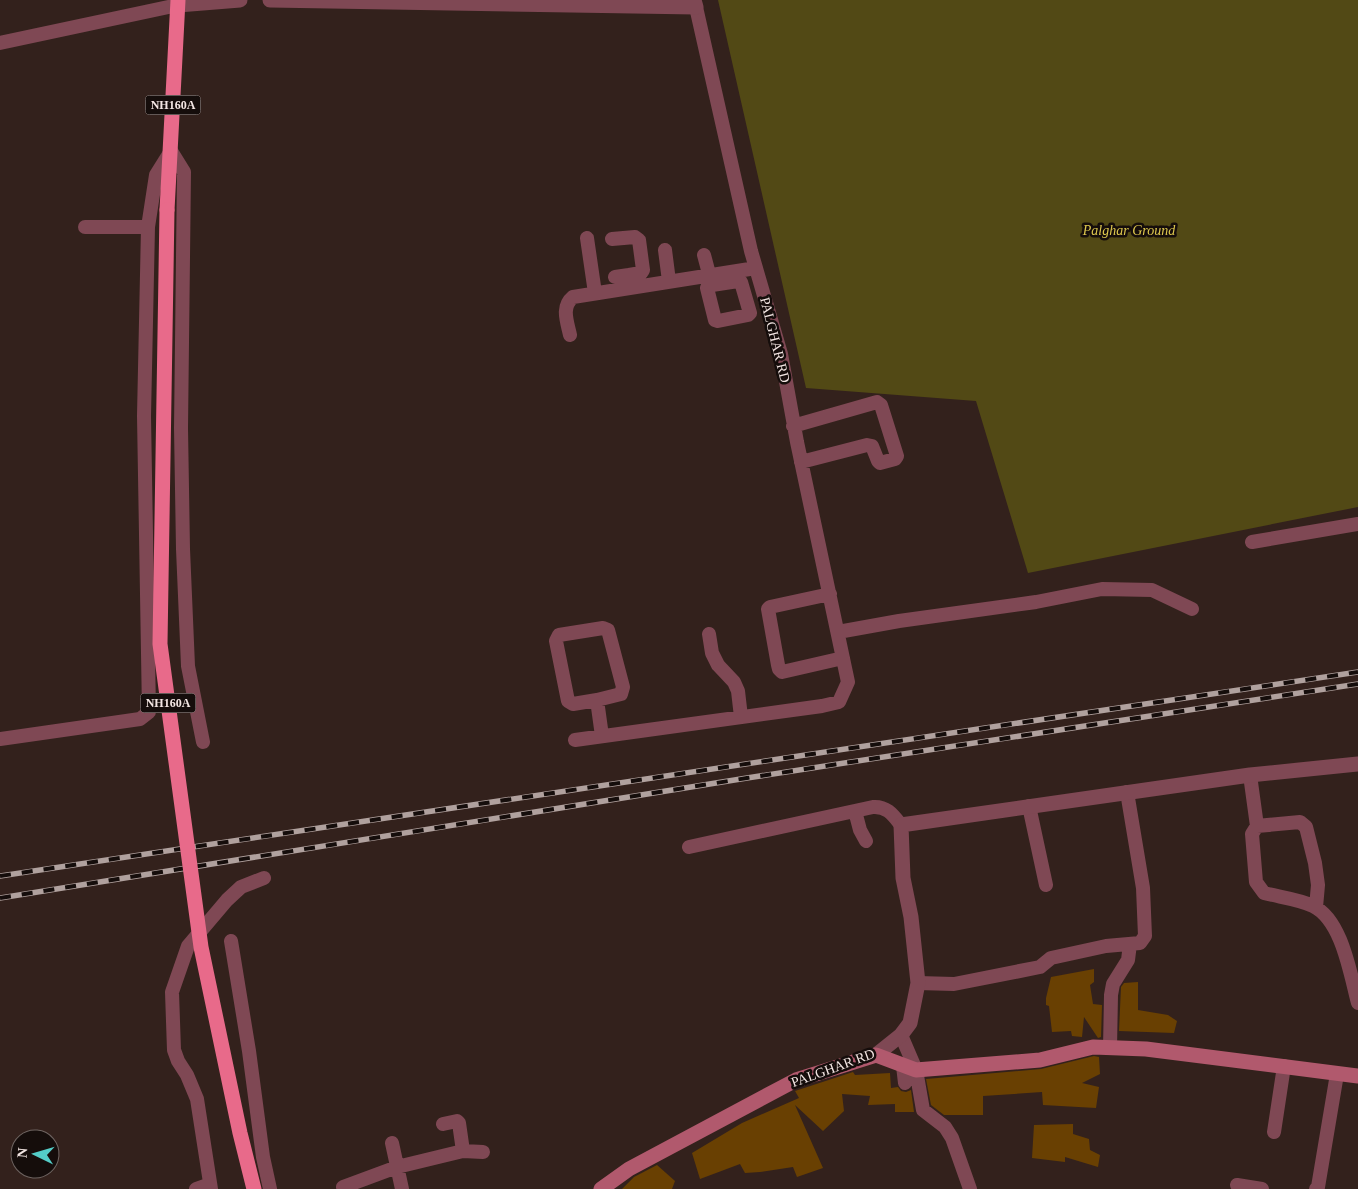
<svg xmlns="http://www.w3.org/2000/svg" width="1358" height="1189" viewBox="0 0 1358 1189" font-family="Georgia,serif">
<style>
.green{fill:#524915}
.building{fill:#694002}
.lines{fill:none;stroke-linecap:round;stroke-linejoin:round}
.minor{stroke:#7f4854;stroke-width:14}
.tertiary{stroke:#7f4854;stroke-width:15}
.secondary{stroke:#b1596d;stroke-width:15}
.trunk{stroke:#e86a8a;stroke-width:15}
.rail-casing{stroke:#b0a19e;stroke-width:5.5}
.rail{stroke:#150d0b;stroke-width:4;stroke-dasharray:11;stroke-linecap:butt}
.trunk-bridge{stroke:#e86a8a;stroke-width:15}
.labels{text-anchor:middle;dominant-baseline:central;stroke-width:5;stroke-linejoin:round;paint-order:stroke}
.shield{fill:#150d0b;stroke:#b0a5a2;stroke-width:1}
.shield-label{font-size:12px;font-weight:bold;fill:#f3e6e3}
.park-label{font-size:14px;font-style:italic;fill:#ddc74e;stroke:#150d0b}
.street-label{font-size:14px;fill:#f3e6e3;stroke:#150d0b}
</style>
<rect width="100%" height="100%" fill="#33211c"/>
<path class="green" d="M 718,0 L 1358,0 L 1358,507 L 1028,573 L 976,401 L 806,388 Z"/>
<path class="building" d="M 1094,969 L 1094,982 L 1090,985 L 1093,1004 L 1102,1005 L 1101,1037 L 1098,1038 L 1084,1017 L 1082,1037 L 1072,1036 L 1071,1031 L 1052,1032 L 1049,1006 L 1046,1005 L 1046,998 L 1051,977 Z
M 1138,982 L 1138,1010 L 1168,1015 L 1177,1021 L 1174,1033 L 1119,1031 L 1121,987 L 1124,983 Z
M 1094,1056 L 1099,1057 L 1100,1074 L 1082,1083 L 1099,1087 L 1096,1108 L 1043,1105 L 1042,1092 L 983,1096 L 983,1115 L 944,1115 L 931,1105 L 926,1079 L 1041,1069 Z
M 853,1072 L 855,1075 L 890,1073 L 891,1088 L 898,1087 L 901,1091 L 906,1092 L 911,1090 L 914,1112 L 895,1112 L 895,1104 L 868,1105 L 870,1096 L 842,1094 L 844,1111 L 823,1131 L 795,1105 L 823,1168 L 797,1177 L 793,1167 L 760,1172 L 745,1173 L 740,1164 L 700,1179 L 692,1153 L 742,1123 L 799,1098 L 795,1091 Z
M 1073,1124 L 1073,1134 L 1089,1139 L 1090,1150 L 1100,1155 L 1098,1167 L 1065,1157 L 1065,1162 L 1032,1158 L 1034,1125 Z
M 657,1165 L 675,1181 L 672,1189 L 622,1189 L 634,1177 Z"/>
<g class="lines">
<path class="minor" d="M 0,43 L 178,5
M 85,227 L 148,227
M 587,238 L 595,293
M 612,239 L 635,237 L 639,240 L 643,270 L 641,273 L 629,275 L 631,287
M 665,250 L 669,281
M 704,255 L 712,285 L 708,286 L 707,288 L 715,320 L 718,321 L 748,315 L 750,313 L 741,282 L 738,281 L 712,285
M 615,277 L 629,275
M 570,335 C 567,321 561,307 573,297 L 756,268
M 793,426 L 877,402 L 881,405 L 897,456 L 895,459 L 880,463 L 878,461 L 872,446 L 867,445 L 801,462
M 1252,542 L 1358,524
M 830,594 L 770,607 L 768,609 L 778,665 L 779,669 L 782,672 L 843,658
M 838,632 L 899,621 L 1036,602 L 1102,589 L 1152,590 L 1192,609
M 709,634 L 712,653 L 718,665 L 734,682 L 738,691 L 741,717
M 597,700 L 621,694 L 623,687 L 608,630 L 603,628 L 559,635 L 556,641 L 568,701 L 573,704 L 597,700 L 602,736
M 0,739 L 140,719 L 149,712 L 144,416 L 148,227 L 156,175 L 171,151 L 184,172 L 181,428 L 183,549 L 188,666 L 203,742
M 575,740 L 822,706 L 839,702 L 848,682 L 797,442 L 781,354 L 751,251 L 696,7
M 1250,775 L 1257,826
M 1029,806 L 1046,885
M 855,811 L 860,830 L 866,841
M 689,847 L 873,807 C 887,806 893,815 901,825
M 1316,907 L 1318,885 L 1315,863 L 1306,827 L 1300,822 L 1257,826 L 1252,834 L 1256,882 L 1264,893 C 1279,897 1299,899 1313,906 C 1342,920 1350,973 1358,1003
M 231,941 L 249,1051 L 263,1157 L 270,1189
M 918,983 L 954,984 L 1040,967 L 1051,958 L 1106,946 L 1140,943 L 1145,936 L 1143,888 L 1127,792
M 901,1035 L 916,1070 L 923,1110 L 945,1127 L 952,1138 L 970,1189
M 1110,1048 L 1111,995 L 1113,984 L 1128,960 L 1130,944
M 903,1066 L 905,1083
M 443,1124 L 457,1121 L 459,1123 L 463,1151
M 1274,1132 L 1284,1066
M 392,1143 L 402,1189
M 1237,1185 L 1262,1189
M 343,1187 L 397,1167 L 463,1151 L 483,1152
M 196,1189 L 210,1184
M 211,1189 L 197,1099 L 187,1075 L 178,1061 L 174,1050 L 172,992 L 188,946 L 227,900 L 241,887 L 264,878
M 1316,1189 L 1318,1187 L 1337,1074"/>
<path class="tertiary" d="M 270,0 L 696,7 L 694,0
M 178,5 L 240,0
M 876,1055 L 901,1035 L 910,1023 L 918,983 L 911,917 L 903,878 L 901,825 L 1250,775 L 1358,764"/>
<path class="secondary" d="M 601,1189 L 629,1169 L 796,1080 L 876,1055 L 916,1070 L 1040,1060 L 1093,1047 L 1146,1049 L 1358,1076"/>
<path class="trunk" d="M 167,210 L 178,0"/>
<defs>
<path id="rail" d="M 0,876 L 1358,672
M 0,898 L 747,778 L 1358,684"/>
</defs>
<use href="#rail" class="rail-casing"/>
<use href="#rail" class="rail"/>
<path class="trunk-bridge" d="M 167,210 L 160,644 L 201,947 L 240,1133 L 254,1189"/>
</g>
<g class="labels">
<g class="shield">
<rect x="145.5" y="95.5" width="55" height="19" rx="4"/>
<rect x="140.5" y="693.5" width="55" height="19" rx="4"/>
</g>
<g class="shield-label">
<text x="173" y="105">NH160A</text>
<text x="168" y="703">NH160A</text>
</g>
<g class="park-label">
<text x="1129" y="230">Palghar Ground</text>
</g>
<g class="street-label">
<text transform="translate(775 340) rotate(76)">PALGHAR RD</text>
<text transform="translate(833 1068) rotate(-20)">PALGHAR RD</text>
</g>
</g>
<g transform="translate(35 1154) rotate(275)"><circle r="24" fill="#150d0b" stroke="#6e6461"/>
<path d="M0-4L9 19L0 12L-9 19Z" fill="#54cdc8"/>
<text y="-8" font-size="14" font-weight="bold" text-anchor="middle" fill="#f3e6e3">N</text>
</g>
</svg>
